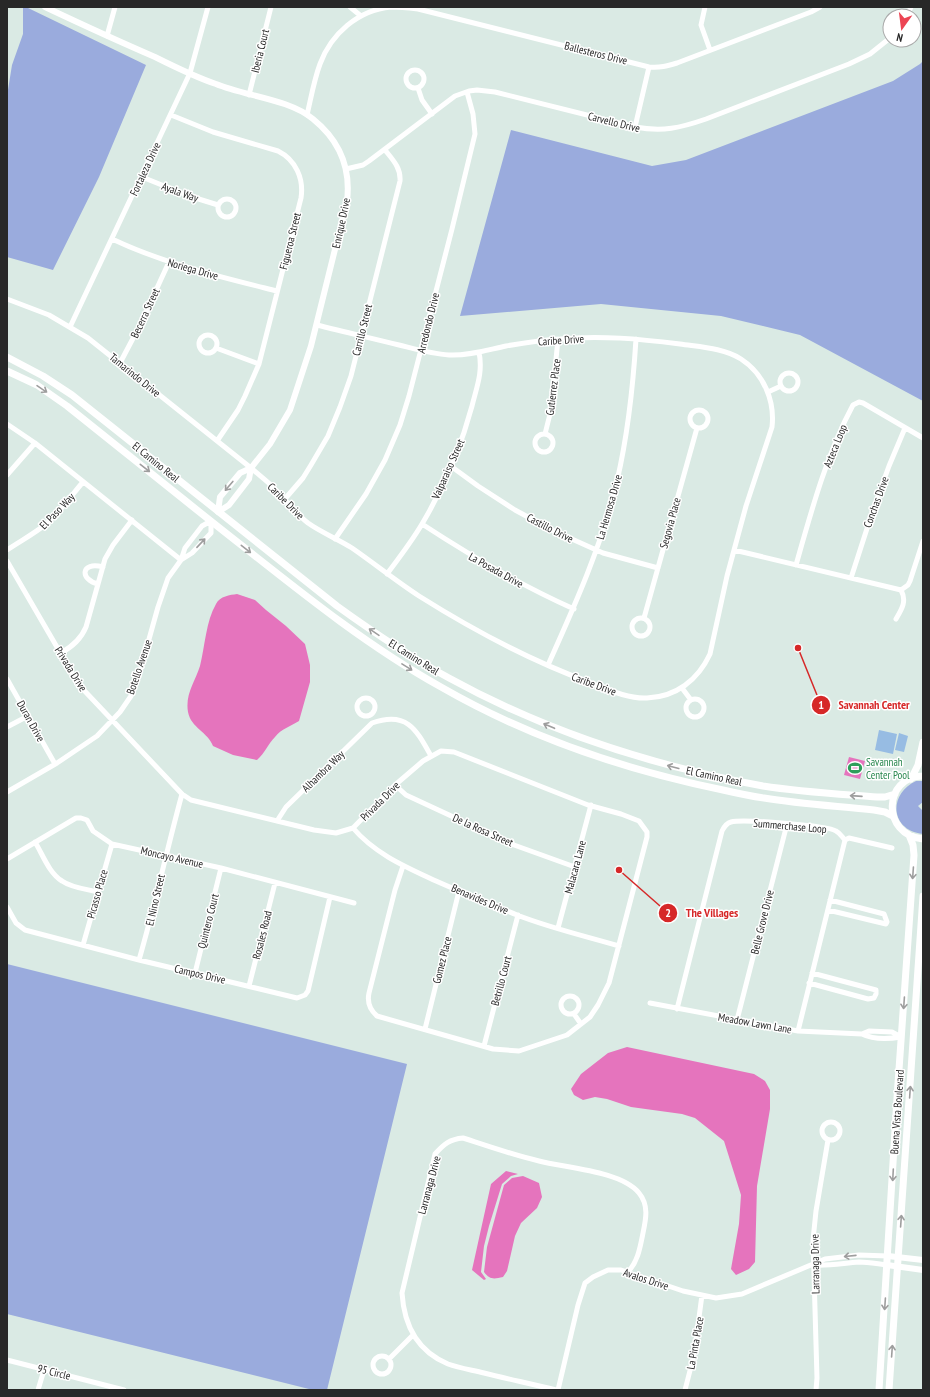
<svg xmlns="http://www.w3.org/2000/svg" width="930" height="1397" viewBox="0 0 930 1397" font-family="'PT Sans Narrow',sans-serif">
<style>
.green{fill:#9aabdd}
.pitch{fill:#97bce3}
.water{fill:#e574bd}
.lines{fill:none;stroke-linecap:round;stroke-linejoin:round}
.minor{stroke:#fff;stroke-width:5}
.tertiary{stroke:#fff;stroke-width:6}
.secondary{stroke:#fff;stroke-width:7}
.oneway{stroke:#9e9e9e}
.labels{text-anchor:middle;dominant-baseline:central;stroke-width:3;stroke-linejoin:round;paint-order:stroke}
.street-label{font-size:11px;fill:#282828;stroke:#fff}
.leisure-label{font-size:11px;fill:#27864d;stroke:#fff;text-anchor:start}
.leader{fill:none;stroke:#d62828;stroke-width:1.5}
.callout-dot{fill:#d62828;stroke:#fff;stroke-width:1.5}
.mark-label{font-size:12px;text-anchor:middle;font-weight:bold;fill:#fff}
.callout-label{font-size:12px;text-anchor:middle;font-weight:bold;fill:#d62828;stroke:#fff;stroke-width:3;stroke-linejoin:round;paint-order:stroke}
</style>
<rect width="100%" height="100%" fill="#daeae4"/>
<path class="green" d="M 23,7 L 26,7 L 146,65 L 99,177 L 53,270 L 7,257 L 7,96 L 12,65 L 23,34 Z
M 923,61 L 923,401 L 800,335 L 721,316 L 601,304 L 460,316 L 511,130 L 652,166 L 686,160 L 893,81 L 920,64 Z
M 916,781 L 923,781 L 923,802 L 918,806 L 923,811 L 923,834 C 891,831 887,795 916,781 Z
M 7,964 L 407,1064 L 327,1390 L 313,1390 L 7,1314 Z"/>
<path class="pitch" d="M 879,730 L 897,734 L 893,754 L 875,750 Z
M 899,733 L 908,736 L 904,752 L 895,750 Z"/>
<path class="water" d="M 237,594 L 255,600 L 266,610 L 286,626 L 305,644 L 310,665 L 310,682 L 299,721 C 291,726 281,729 275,737 C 268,744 265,753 257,760 L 233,755 L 213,746 C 208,732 191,728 188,712 C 185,694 195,682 200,666 C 205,646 206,621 216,604 C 220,596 230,595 237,594 Z
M 849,757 L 865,761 L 860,779 L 844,775 Z
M 627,1047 L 754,1074 L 765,1081 L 770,1090 L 770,1109 L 757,1186 L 755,1262 L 749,1269 L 736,1275 L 731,1269 L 739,1224 L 741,1195 L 724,1141 L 695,1118 L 682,1114 L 631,1107 L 607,1099 L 595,1097 L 583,1100 L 574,1095 L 571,1089 L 581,1074 L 608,1053 Z
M 506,1171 L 518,1174 L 511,1176 L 502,1184 L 489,1226 L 484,1246 L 481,1272 L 486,1279 L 484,1280 L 472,1270 L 491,1184 Z
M 523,1176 L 539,1183 L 542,1197 L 537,1208 L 521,1223 L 515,1236 L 507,1271 L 503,1277 C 494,1279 490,1280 484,1272 L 487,1247 L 504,1185 L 512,1178 Z"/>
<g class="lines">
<path class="minor" d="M 350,7 L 361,16
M 705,7 L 701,25 L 710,50
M 907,16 L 911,7
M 107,36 L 115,7
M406 79a9 9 0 1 1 18 0a9 9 0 1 1-18 0Z
M 418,88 L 422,100 L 432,114
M 249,95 L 271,7
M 171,115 L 213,132 L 278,151 C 296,160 304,179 301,198 L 259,364 L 245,396 L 238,410 L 217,441
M 307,115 C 311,98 314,80 320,64 C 331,34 358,10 391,7 C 400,7 409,8 418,9 L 649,67 C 660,68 667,66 677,63 L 811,12 L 820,7
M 635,127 L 649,67
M 346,169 L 363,165 L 369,161 L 455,96 L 469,91 L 477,90 L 495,92 L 635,127 C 663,132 680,128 706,119 L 849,64 L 870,54 L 890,38
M 142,177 L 189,196 L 218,205
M218 208a9 9 0 1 1 18 0a9 9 0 1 1-18 0Z
M 112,239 C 165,264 221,277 277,291
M 7,299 L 49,315 L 88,338 L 251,468 C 259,475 267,481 274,488 C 286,500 295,513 308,523 C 322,533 338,539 352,548 C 375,564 396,581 419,596 C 473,630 529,660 589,682 C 607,689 627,699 647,698 C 676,697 698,680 710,654 L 727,576 L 746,506 L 772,427 C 775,401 764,374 741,359 C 724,348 700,347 680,344 C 640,339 600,335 560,339 C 542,340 523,343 506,346 C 487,350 468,356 449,355 C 432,354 415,349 399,345 C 371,338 344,332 317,325
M 70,327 L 190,73 L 208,7
M199 344a9 9 0 1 1 18 0a9 9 0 1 1-18 0Z
M 216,348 L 259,364
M 120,363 L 139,327 L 169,262
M780 382a9 9 0 1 1 18 0a9 9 0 1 1-18 0Z
M 768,392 L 781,386
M690 419a9 9 0 1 1 18 0a9 9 0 1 1-18 0Z
M 7,424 L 35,443 L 181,560
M535 443a9 9 0 1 1 18 0a9 9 0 1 1-18 0Z
M 545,434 L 551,410 L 558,339
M 452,467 L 478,486 L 515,510 L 554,531 L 603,553 L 658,568
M 7,475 L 35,443
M 284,500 L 303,478 L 311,465 L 328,436 L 340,407 L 351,376 L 400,181 C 401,168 393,160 385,150
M 422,524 C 471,556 520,585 574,609
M 335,539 L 366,494 L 385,460 L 400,425 L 409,396 L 452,229 L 475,134 L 473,114 L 467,92
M 7,550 C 20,541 34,534 46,524 C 60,512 71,496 83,482
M 734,550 L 901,590 L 908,585 L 910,581 L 923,541
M 7,561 L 79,685 L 182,794 L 191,800 L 314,830 L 336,833 L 353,828 L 395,785 L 423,761 L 441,751 L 454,752 L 588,805 L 621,814 L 639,821 L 647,832 L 647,837 L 609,983 L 598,1005 L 590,1017 L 567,1035 L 519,1051 L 493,1049 L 377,1016 C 369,1009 367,1002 369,993 L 395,890 L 403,866
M 796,565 C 811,512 827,453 853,405 L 859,402 L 863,403 L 923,438
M 387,574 C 399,558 412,541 422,524 C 444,487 461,447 472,406 C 477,386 483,372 479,352
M 851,578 L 873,510 L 889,466 L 905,428
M 98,584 C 80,580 80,561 103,567
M632 627a9 9 0 1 1 18 0a9 9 0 1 1-18 0Z
M 644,618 L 697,428
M 896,619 C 902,609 907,601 901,590
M 61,653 C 73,646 81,639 86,627 L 105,559 L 113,545 L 132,520
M 548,665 C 575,605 602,545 617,481 C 628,434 633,387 636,339
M 7,679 L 55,764
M 682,688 L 691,700
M357 707a9 9 0 1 1 18 0a9 9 0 1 1-18 0Z
M686 708a9 9 0 1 1 18 0a9 9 0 1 1-18 0Z
M 7,727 L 28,716
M 395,785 L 406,795 L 514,845 L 575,867
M 7,792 L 57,763 L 97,736 L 120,712 L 131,696 L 139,675 L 158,607 L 168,578 L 181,560 L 185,548 L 202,526 L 211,521 L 211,533 L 192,553 L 181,560
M 277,821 L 286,807 L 372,723 C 407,711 416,729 431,756
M 353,828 C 375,854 406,867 436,881 C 463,893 490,904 517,915 C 550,928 585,936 619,946
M 845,840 L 849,838 L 892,848
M 35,842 C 43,855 49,873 62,881 C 72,888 86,889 98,892
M 7,859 L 76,818 L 81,818 L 87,820 L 93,831 L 112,844 L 221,868 L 354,903
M 7,907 L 16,923 L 25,930 L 139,960 L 297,998 L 305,995 L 308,991 L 330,897
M 828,910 L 886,924 L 887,922 L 884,914 L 830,900
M 558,928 L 591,805
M 83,945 L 112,844
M 139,960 C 155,905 167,849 182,794
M 195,973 L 221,868
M 809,983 L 868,999 L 874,998 L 876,994 L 876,990 L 812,973
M 249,986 L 275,883
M561 1005a9 9 0 1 1 18 0a9 9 0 1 1-18 0Z
M 650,1003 L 798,1031 L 862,1034 C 874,1040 889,1039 901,1037
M 677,1009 L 722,831 C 724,827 727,823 731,822 C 742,819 827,825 836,831 C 840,833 842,837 845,840 L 798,1031
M 574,1014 L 581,1024
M 737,1020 L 787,824
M 425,1029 L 459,891
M 862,1034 L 869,1031 L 892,1032 L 901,1037
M 484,1046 L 518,915
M822 1131a9 9 0 1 1 18 0a9 9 0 1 1-18 0Z
M 814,1265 C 829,1266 844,1263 859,1262 C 868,1262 878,1264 887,1265
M373 1365a9 9 0 1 1 18 0a9 9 0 1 1-18 0Z
M 389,1359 L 413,1335
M 7,1360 L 124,1390
M 38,1390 L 44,1370
M 556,1390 C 532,1384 508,1379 484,1373 C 472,1370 459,1368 448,1364 C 417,1351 404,1325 402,1293 L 435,1154 C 444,1144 450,1139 463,1138 C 488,1146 513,1155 539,1161 C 566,1168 621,1171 639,1193 C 649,1205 646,1219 643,1233 C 640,1248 638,1261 628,1272
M 558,1390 L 578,1305 L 585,1283 L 593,1277 L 608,1270 L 621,1270 L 683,1291 L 716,1298 L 742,1294 L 825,1259 L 859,1255 L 888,1256
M 685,1390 L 694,1355 L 702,1295
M 816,1390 L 817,1378 L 813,1240 L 816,1211 L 828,1140"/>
<path class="tertiary" d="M 45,7 C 81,24 118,41 155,57 C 175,67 195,77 216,84 C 245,96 289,99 313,119 C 339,140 351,168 347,201 L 311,346 L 290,410 L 270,444 L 251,468 L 249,479 L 229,505 L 218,512
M 218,512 L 220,497 L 240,473 L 251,468
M 888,1256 L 923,1260
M 887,1265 L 923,1270"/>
<path class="secondary" d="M 7,357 L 43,376 L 72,395 L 337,606 C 373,632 410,657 449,678 C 547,732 653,766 763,786 C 801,792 839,794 877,797 L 885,797 L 895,794
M 7,371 L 37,385 L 67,406 C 126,453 185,501 245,548 C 308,598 371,648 441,687 C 528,737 625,770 723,790 C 736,793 750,796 764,798 C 800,804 837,806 874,810 L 885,812 L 893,816
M 923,776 C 883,776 881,835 923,839
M 911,779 L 918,765 L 923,742
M 879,1390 L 897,1098 L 914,855 L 913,845 L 909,835
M 889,1390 L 923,896"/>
</g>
<defs><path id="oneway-shaft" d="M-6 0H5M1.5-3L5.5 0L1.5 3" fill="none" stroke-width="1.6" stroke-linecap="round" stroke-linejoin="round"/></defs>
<g class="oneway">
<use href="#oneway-shaft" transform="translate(42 389) rotate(34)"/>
<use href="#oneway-shaft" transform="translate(145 468) rotate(38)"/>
<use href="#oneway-shaft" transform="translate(229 486) rotate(130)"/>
<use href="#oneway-shaft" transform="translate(201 543) rotate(-47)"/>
<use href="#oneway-shaft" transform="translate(246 549) rotate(38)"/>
<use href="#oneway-shaft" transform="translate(374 632) rotate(-146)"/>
<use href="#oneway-shaft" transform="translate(407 667) rotate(32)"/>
<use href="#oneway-shaft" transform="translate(549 726) rotate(-157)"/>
<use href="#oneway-shaft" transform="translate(673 767) rotate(-165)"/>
<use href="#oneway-shaft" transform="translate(856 796) rotate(-176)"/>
<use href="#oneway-shaft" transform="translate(913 873) rotate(94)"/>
<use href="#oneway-shaft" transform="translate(904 1003) rotate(94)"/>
<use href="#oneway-shaft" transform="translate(910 1092) rotate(-86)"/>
<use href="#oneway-shaft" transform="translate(893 1175) rotate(93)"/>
<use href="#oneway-shaft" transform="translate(901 1221) rotate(-86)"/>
<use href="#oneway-shaft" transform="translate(850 1256) rotate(174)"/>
<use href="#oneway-shaft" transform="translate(885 1304) rotate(94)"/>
<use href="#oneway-shaft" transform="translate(892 1351) rotate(-86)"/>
</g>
<defs>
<symbol id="stadium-bare" viewBox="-9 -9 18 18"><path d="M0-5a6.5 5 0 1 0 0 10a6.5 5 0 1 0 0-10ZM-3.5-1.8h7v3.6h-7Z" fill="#2e9e5b" stroke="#fff" stroke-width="2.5" paint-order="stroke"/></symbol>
</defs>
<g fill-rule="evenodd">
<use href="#stadium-bare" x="845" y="758" width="20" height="20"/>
</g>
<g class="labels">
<g class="street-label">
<text transform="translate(260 51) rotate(-76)">Iberia Court</text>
<text transform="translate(596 53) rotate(14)">Ballesteros Drive</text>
<text transform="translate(614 122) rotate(14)">Carvello Drive</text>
<text transform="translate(145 169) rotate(-65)">Fortaleza Drive</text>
<text transform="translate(180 192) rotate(20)">Ayala Way</text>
<text transform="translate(341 223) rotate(-78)">Enrique Drive</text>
<text transform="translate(290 241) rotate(-76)">Figueroa Street</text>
<text transform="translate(193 269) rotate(16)">Noriega Drive</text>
<text transform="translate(145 313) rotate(-65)">Becerra Street</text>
<text transform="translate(428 323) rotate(-76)">Arredondo Drive</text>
<text transform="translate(362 330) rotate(-76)">Carrillo Street</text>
<text transform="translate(561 340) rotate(-4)">Caribe Drive</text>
<text transform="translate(135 375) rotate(39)">Tamarindo Drive</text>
<text transform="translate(553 387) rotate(-83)">Gutierrez Place</text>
<text transform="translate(835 446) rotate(-68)">Azteca Loop</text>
<text transform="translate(156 462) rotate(39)">El Camino Real</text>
<text transform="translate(448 469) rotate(-66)">Valparaiso Street</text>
<text transform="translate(286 501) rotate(45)">Caribe Drive</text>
<text transform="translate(876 502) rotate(-70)">Conchas Drive</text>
<text transform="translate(609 507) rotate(-74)">La Hermosa Drive</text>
<text transform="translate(57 511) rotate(-46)">El Paso Way</text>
<text transform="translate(670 523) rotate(-75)">Segovia Place</text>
<text transform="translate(550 528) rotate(27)">Castillo Drive</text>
<text transform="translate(496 570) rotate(29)">La Posada Drive</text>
<text transform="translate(414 657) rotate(32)">El Camino Real</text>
<text transform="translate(139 667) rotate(-71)">Botello Avenue</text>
<text transform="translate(71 669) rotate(58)">Privada Drive</text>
<text transform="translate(594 684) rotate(20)">Caribe Drive</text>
<text transform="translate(31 721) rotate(61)">Duran Drive</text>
<text transform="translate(323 771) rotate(-44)">Alhambra Way</text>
<text transform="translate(714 776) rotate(12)">El Camino Real</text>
<text transform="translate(380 801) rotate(-45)">Privada Drive</text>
<text transform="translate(790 826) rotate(5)">Summerchase Loop</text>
<text transform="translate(483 830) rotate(24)">De la Rosa Street</text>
<text transform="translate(172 857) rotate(13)">Moncayo Avenue</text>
<text transform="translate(575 867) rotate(-75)">Malacara Lane</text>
<text transform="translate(97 894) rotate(-74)">Picasso Place</text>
<text transform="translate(480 899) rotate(23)">Benavides Drive</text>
<text transform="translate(155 900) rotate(-77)">El Nino Street</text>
<text transform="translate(208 921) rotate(-76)">Quintero Court</text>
<text transform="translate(762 922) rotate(-76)">Belle Grove Drive</text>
<text transform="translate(262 935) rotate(-76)">Rosales Road</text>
<text transform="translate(442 960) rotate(-76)">Gomez Place</text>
<text transform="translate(200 974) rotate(13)">Campos Drive</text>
<text transform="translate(501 981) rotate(-75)">Betrillo Court</text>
<text transform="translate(755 1023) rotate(10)">Meadow Lawn Lane</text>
<text transform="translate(897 1112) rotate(-86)">Buena Vista Boulevard</text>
<text transform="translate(429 1185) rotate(-75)">Larranaga Drive</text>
<text transform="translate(815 1264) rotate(-91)">Larranaga Drive</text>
<text transform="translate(646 1279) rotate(18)">Avalos Drive</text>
<text transform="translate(695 1343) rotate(-80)">La Pinta Place</text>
<text transform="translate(54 1372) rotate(14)">95 Circle</text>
</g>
<g class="leisure-label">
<text x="866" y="762">Savannah<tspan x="866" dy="13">Center Pool</tspan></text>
</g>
</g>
<path class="leader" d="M798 648L821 705M619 870L668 913"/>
<g class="callout-dot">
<circle cx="798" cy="648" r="4"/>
<circle cx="619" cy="870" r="4"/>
<circle cx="821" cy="705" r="10"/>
<circle cx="668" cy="913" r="10"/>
</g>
<g class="mark-label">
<text x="821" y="709">1</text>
<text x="668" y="917">2</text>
</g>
<g class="callout-label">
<text x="874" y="709">Savannah Center</text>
<text x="712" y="917">The Villages</text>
</g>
<rect width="930" height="1397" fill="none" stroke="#282828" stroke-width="16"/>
<g transform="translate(902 28) rotate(194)"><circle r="19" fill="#ffffff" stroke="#a9a9a9"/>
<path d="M0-3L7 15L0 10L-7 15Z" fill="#ec4554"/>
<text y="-6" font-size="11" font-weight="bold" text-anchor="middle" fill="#282828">N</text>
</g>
</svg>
